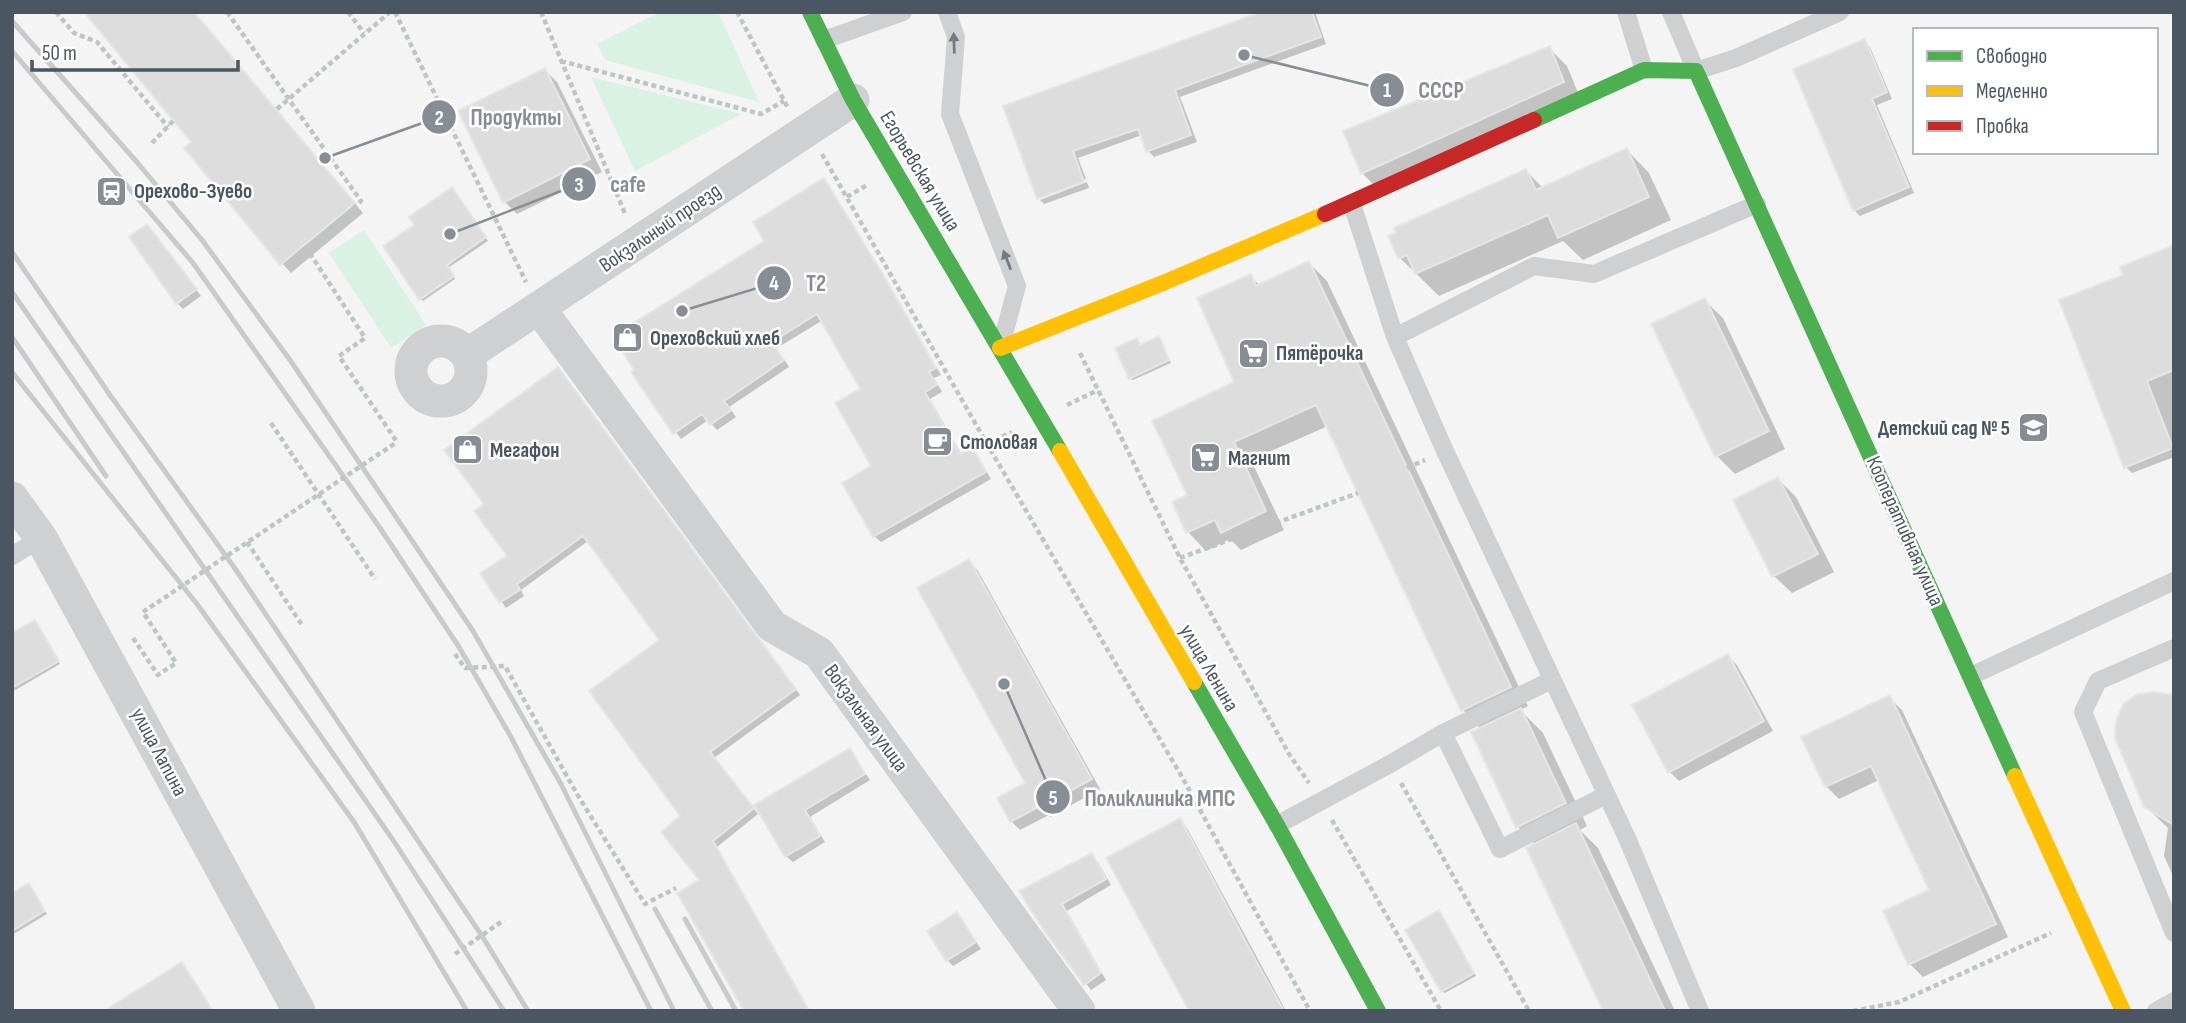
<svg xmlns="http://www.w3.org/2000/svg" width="2186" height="1023" viewBox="0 0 2186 1023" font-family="'Sofia Sans Condensed',sans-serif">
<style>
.green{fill:#d9f2e3}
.shadow{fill:#0003}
.building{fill:#ddddde;stroke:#e5e6e7;stroke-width:2}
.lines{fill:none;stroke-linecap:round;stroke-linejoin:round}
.path{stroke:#bcc7c4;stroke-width:4.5;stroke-dasharray:5 3.5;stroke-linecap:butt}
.lane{stroke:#ced0d2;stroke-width:18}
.street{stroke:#ced0d2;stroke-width:33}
.fast{stroke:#4caf50;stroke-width:16}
.slow{stroke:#ffc107;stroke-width:16}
.jam{stroke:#c62828;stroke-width:16}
.rail{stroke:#c9cacc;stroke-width:5}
.path-bridge{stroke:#bcc7c4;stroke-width:4.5;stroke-dasharray:5 3.5;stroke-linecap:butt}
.oneway{fill:#727b83}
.labels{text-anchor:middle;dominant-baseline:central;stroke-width:5;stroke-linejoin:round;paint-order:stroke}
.street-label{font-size:21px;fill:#4a5661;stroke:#fff}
.poi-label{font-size:21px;font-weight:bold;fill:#4a5661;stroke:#fff;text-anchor:start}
.leader{fill:none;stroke:#868d94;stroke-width:2.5}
.callout-dot{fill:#868d94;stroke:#fff;stroke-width:2.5}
.mark-label{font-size:21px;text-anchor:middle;font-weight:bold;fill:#fff}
.callout-label{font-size:23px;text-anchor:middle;font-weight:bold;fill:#868d94;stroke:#fff;stroke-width:5;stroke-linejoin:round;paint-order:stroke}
</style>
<rect width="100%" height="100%" fill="#f4f4f4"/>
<path class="green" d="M 660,12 L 718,12 L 759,102 L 605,60 L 597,44 Z
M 591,77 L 741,114 L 635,171 Z
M 364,230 L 426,325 L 391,348 L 329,253 Z"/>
<path class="shadow" d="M 1266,12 L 1315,12 L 1326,44 L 1180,97 L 1197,142 L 1154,157 L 1148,151 L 1142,135 L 1078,158 L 1086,179 L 1038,198 L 1005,107 Z
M 201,21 L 363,213 L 291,273 L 282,263 L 194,143 Z
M 1864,41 L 1870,47 L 1892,99 L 1877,105 L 1914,193 L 1860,216 L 1854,210 Z
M 1549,48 L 1567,66 L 1581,100 L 1380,191 L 1362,173 Z
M 545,70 L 557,82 L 602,172 L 517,214 L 504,201 Z
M 1627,150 L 1649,173 L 1671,220 L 1583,260 L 1563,241 L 1439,296 L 1400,258 L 1526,171 L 1543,188 Z
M 824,180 L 830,187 L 888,282 L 941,375 L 934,378 L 942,392 L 930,399 L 962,455 L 971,449 L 978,456 L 991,479 L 881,542 L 874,536 L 873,467 L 863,390 L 823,320 L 777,348 L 789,367 L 729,407 L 736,417 L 717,430 L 708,420 L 681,439 L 633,373 L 766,242 Z
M 1087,182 L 1089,188 L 1044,204 L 1040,200 Z
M 454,192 L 488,241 L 448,268 L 455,279 L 423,301 L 421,299 L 417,225 Z
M 153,232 L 201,296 L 183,309 L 177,303 Z
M 2174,246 L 2174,457 L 2132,473 L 2126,467 Z
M 1309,263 L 1327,281 L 1528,706 L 1520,710 L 1543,733 L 1587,826 L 1580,830 L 1598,848 L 1675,1011 L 1606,1011 L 1536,845 L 1518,827 L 1481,729 L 1463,710 L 1328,426 L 1251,460 L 1284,530 L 1241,550 L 1230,539 L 1206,551 L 1188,532 L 1174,503 L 1189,496 L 1237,383 L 1251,276 L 1260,286 Z
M 1705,301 L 1723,318 L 1785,449 L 1735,474 L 1717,456 Z
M 1137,340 L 1141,346 L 1161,341 L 1171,363 L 1133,380 L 1130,378 Z
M 563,374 L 800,695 L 714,758 L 758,814 L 717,847 L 810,1011 L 746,1011 L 702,881 L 683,817 L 661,641 L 588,541 L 521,590 L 524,596 L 506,608 L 482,574 L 509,556 L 486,505 Z
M 1778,479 L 1796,497 L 1834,572 L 1792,593 L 1774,576 Z
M 969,561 L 978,571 L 1100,789 L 1050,817 L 1049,815 L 1020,830 L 1011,821 L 1028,784 Z
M 37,625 L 60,664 L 12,692 L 12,635 Z
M 1728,656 L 1737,665 L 1773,731 L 1679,781 L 1670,772 Z
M 2174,693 L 2174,878 L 2164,856 L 2168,828 L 2145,806 Z
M 1889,697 L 1902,710 L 2008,937 L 1923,977 L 1910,964 L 1886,912 L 1931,891 L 1879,780 L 1839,799 L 1826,786 Z
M 849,750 L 870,780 L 810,817 L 825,842 L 793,862 L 786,856 L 757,805 Z
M 1179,820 L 1187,828 L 1286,1011 L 1191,1011 Z
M 1091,855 L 1098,862 L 1111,885 L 1067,911 L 1106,980 L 1091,990 L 1045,928 Z
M 31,888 L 47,914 L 12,935 L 12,895 Z
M 957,914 L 981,949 L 953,966 L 947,960 Z
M 1441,915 L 1476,976 L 1445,993 L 1442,991 Z"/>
<path class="building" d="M 84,12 L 194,12 L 355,203 L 280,265 L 184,148 L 191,142 Z
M 1261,12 L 1312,12 L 1321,37 L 1175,90 L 1191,135 L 1146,152 L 1138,129 L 1073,151 L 1084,182 L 1037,199 L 1003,106 Z
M 1865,39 L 1887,92 L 1872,99 L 1909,187 L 1853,211 L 1793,69 Z
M 1550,46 L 1564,82 L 1361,174 L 1343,131 Z
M 545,68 L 590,159 L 503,203 L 458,111 Z
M 1627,148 L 1649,197 L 1558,238 L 1548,215 L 1415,274 L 1407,255 L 1398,259 L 1388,236 L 1396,233 L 1394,228 L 1526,169 L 1536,190 Z
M 824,178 L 882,273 L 936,368 L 929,372 L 937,385 L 925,392 L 960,454 L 972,447 L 986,472 L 873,537 L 842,483 L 871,466 L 835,403 L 860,389 L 817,314 L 772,342 L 784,360 L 724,401 L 731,410 L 710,425 L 702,414 L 673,434 L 631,372 L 634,370 L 613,336 L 764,241 L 753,222 Z
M 452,187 L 486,237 L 447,265 L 454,276 L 419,300 L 383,246 L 414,225 L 409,217 Z
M 147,224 L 197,289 L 176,304 L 129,237 Z
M 2174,245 L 2174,370 L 2147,381 L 2173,448 L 2124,468 L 2059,300 L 2123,275 L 2120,267 Z
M 1309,261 L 1511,687 L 1461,711 L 1316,405 L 1234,442 L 1266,511 L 1221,533 L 1215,520 L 1186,533 L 1172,502 L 1187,495 L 1152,421 L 1234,382 L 1197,298 L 1251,274 L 1256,286 Z
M 1705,298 L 1769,431 L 1715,457 L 1651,324 Z
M 1159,336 L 1169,360 L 1129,379 L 1115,348 L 1137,338 L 1140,345 Z
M 558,367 L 796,689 L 710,752 L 754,808 L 713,841 L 809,1011 L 744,1011 L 677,893 L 699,880 L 661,832 L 680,816 L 589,691 L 659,640 L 583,536 L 517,584 L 520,590 L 499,603 L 480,573 L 507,556 L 474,511 L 484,504 L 444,450 Z
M 1778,477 L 1818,554 L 1772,577 L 1733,500 Z
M 969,559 L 1092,779 L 1039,808 L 1038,807 L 1010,822 L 997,798 L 1025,783 L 917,588 Z
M 35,620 L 59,661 L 12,688 L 12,633 Z
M 1728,654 L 1764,721 L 1668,773 L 1632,705 Z
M 2155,692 L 2174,695 L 2174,825 L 2144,807 L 2115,738 L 2116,722 L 2123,704 L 2138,694 Z
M 1890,695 L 1996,924 L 1908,965 L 1883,911 L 1929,890 L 1871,766 L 1825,787 L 1801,737 Z
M 1521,708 L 1566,803 L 1516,828 L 1471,732 Z
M 850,748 L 865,774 L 805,810 L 820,836 L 785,857 L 754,805 Z
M 1180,818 L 1256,961 L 1284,1011 L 1189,1011 L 1106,858 Z
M 1576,823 L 1615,905 L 1665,1011 L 1603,1011 L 1526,848 Z
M 1092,853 L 1106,879 L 1062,904 L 1101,973 L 1084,985 L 1043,929 L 1019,891 Z
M 29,883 L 45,911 L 12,931 L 12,893 Z
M 1439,910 L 1474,973 L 1441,992 L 1405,930 Z
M 957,912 L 976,942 L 946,961 L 927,931 Z
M 182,962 L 213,1011 L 104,1011 Z"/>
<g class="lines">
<path class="path" d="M 56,12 L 74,33 L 97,42 L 168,127
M 227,12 L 361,201 L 309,252 L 365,338 L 339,356 L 397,442
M 348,12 L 364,33
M 395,12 L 526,282
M 541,12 L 626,216
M 737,12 L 788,108
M 561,61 L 761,114 L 784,101
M 277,109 L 390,12
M 152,143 L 173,121
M 822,154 L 987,444 L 1182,777 L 1310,1011
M 847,197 L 867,185
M 1080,353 L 1180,558 L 1289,754 L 1309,783
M 1067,405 L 1098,390
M 271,423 L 375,579
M 987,444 L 1012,432
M 1407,468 L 1425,460
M 247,542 L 302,625
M 1180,558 L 1358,493
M 133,638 L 158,675 L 176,663 L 143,612
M 455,654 L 465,668 L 505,666 L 577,794 L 645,904 L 676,888
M 1401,783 L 1529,1011
M 1332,820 L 1441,1011
M 455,954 L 504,920
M 1853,1011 L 1899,1002 L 2051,933"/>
<path class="lane" d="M 947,12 L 956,37 L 950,114 L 1017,286 L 1001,345
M 1626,12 L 1644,70
M 1671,12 L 1696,71 L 1736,58 L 1840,12
M 824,40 L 903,12
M 1352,204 L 1395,337 L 1445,451 L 1627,838 L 1700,1011
M 1395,337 L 1534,266 L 1594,274 L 1757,204
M 12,556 L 41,538
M 2174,648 L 2098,681 L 2083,712 L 2174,933
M 1971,676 L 2174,581
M 1443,733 L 1500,849 L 1606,795
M 1277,825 L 1390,764 L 1443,733 L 1552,680
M 2156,1011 L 2174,1001"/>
<path class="street" d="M 539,308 L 772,626 L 819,653 L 1079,1011
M411 371a30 30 0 1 1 60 0a30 30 0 1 1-60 0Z
M 467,355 L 853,100
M 12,498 L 41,538 L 299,1011"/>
<path class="fast" d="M 810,12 L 853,100 L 1060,451
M 1534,120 L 1644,70 L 1696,71 L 2015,776
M 1194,682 L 1277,825 L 1378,1011"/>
<path class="slow" d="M 1000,348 L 1163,283 L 1325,214
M 1060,451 L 1194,682
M 2015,776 L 2123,1011"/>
<path class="jam" d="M 1325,214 L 1534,120"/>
<path class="rail" d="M 12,21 L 136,161 L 202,240 L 290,360 L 473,631 L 561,784 L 674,1011
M 12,51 L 193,263 L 380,528 L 459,647 L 511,737 L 651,1011
M 12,252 L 110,395 L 236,570 L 482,936 L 528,1011
M 12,292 L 393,840 L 504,1011
M 12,337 L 106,476
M 12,372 L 197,604 L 354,822 L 467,1011
M 655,909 L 712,1011
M 685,919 L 736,1011"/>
<path class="path-bridge" d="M 143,612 L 397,442"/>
</g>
<defs><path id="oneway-solid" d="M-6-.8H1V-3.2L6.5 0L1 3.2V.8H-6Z" transform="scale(1.75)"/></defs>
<g class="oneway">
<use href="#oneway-solid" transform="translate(954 43) rotate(-92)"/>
<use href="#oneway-solid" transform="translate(1007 260) rotate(-111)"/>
</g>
<defs>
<symbol id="station-square" viewBox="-11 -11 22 22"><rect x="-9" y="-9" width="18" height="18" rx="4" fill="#868d94" stroke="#fff"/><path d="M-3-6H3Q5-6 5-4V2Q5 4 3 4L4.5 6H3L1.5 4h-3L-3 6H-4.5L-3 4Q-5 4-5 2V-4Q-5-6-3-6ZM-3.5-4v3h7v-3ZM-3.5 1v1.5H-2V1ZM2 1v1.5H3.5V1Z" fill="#fff"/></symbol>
<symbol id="shop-square" viewBox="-11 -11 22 22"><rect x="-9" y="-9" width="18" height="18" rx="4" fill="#868d94" stroke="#fff"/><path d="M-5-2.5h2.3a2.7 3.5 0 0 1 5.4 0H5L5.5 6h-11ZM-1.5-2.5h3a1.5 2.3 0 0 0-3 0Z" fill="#fff"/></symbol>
<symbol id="supermarket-square" viewBox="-11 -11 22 22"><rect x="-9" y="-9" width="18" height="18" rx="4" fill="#868d94" stroke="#fff"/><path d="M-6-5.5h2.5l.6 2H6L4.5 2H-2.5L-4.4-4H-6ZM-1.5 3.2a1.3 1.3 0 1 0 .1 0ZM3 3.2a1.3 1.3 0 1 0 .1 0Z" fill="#fff"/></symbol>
<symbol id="school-square" viewBox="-11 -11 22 22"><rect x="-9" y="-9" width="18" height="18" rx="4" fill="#868d94" stroke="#fff"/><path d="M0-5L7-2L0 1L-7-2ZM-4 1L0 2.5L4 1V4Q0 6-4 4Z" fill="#fff"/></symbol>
<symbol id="cafe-square" viewBox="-11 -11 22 22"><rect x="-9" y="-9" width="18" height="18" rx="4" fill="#868d94" stroke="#fff"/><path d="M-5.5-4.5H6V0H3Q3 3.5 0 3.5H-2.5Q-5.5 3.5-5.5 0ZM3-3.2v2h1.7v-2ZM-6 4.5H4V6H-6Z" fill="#fff"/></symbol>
</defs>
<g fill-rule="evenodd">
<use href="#station-square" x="94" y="174" width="35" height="35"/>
<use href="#shop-square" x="610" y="320" width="35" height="35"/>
<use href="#supermarket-square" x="1236" y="336" width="35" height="35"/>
<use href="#school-square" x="2016" y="410" width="35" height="35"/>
<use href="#cafe-square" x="920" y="424" width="35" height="35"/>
<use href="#shop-square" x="450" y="432" width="35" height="35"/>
<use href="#supermarket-square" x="1188" y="440" width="35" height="35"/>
</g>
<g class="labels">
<g class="street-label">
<text transform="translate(920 171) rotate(59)">Егорьевская улица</text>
<text transform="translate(660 228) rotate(-34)">Вокзальный проезд</text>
<text transform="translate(1905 531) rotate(66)">Кооперативная улица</text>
<text transform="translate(1209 668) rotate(60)">улица Ленина</text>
<text transform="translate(866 718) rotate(54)">Вокзальная улица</text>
<text transform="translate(159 752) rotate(62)">улица Лапина</text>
</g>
<g class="poi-label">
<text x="134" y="191">Орехово-Зуево</text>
<text x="650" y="338">Ореховский хлеб</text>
<text x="1276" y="353">Пятёрочка</text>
<text x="2010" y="428" text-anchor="end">Детский сад № 5</text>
<text x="960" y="442">Столовая</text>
<text x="490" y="450">Мегафон</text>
<text x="1228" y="458">Магнит</text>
</g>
</g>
<path class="leader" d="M1244 55L1387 90M325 158L439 117M450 234L579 184M682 311L774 283M1004 684L1053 797"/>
<g class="callout-dot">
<circle cx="1244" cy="55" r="7"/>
<circle cx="325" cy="158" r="7"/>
<circle cx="450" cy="234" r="7"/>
<circle cx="682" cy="311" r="7"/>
<circle cx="1004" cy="684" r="7"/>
<circle cx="1387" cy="90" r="18"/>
<circle cx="439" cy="117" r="18"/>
<circle cx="579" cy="184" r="18"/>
<circle cx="774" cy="283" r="18"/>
<circle cx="1053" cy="797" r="18"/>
</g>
<g class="mark-label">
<text x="1387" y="97">1</text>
<text x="439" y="125">2</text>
<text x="579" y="192">3</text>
<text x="774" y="290">4</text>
<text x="1053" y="805">5</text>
</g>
<g class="callout-label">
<text x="1441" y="98">СССР</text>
<text x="516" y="125">Продукты</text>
<text x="628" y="192">cafe</text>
<text x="816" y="291">T2</text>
<text x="1160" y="806">Поликлиника МПС</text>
</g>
<rect width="2186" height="1023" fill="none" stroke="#4a5661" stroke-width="28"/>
<rect x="1913" y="28" width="245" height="126" fill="#ffffff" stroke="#b7bbc0" stroke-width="2"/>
<rect x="1927" y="51" width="35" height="10" fill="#4caf50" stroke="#b7bbc0" stroke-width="2"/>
<text x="1976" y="63" font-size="21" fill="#4a5661">Свободно</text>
<rect x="1927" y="86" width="35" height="10" fill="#ffc107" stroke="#b7bbc0" stroke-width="2"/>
<text x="1976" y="98" font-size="21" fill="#4a5661">Медленно</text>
<rect x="1927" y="121" width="35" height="10" fill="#c62828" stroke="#b7bbc0" stroke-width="2"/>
<text x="1976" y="133" font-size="21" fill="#4a5661">Пробка</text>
<path d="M32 60v10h206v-10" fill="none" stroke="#4a5661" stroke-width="3.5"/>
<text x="42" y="60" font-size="21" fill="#4a5661" stroke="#ffffff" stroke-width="5" paint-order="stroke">50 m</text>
</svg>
